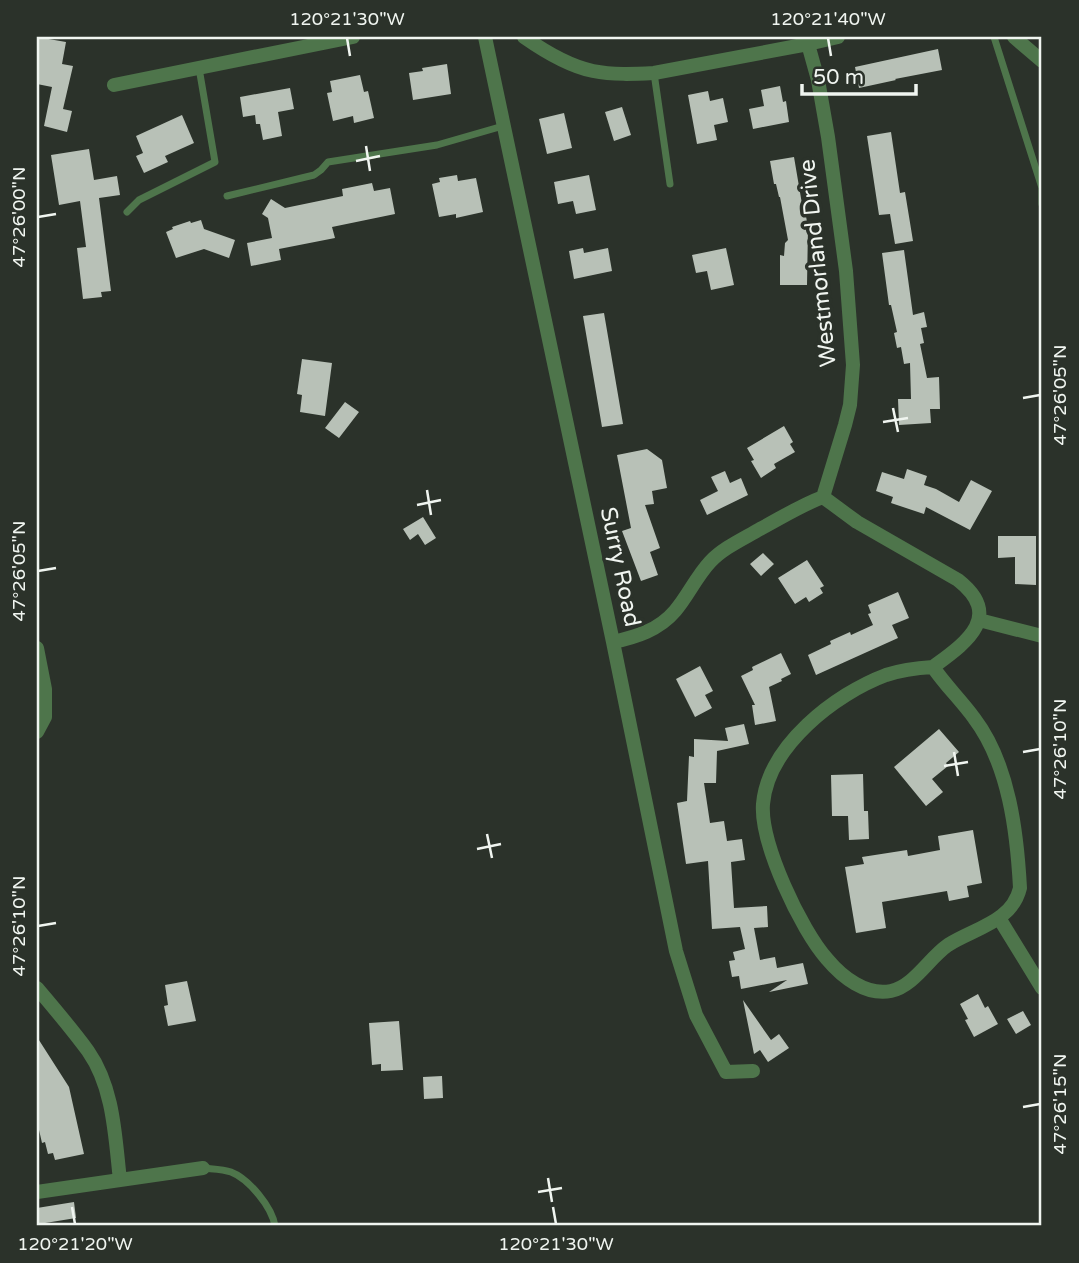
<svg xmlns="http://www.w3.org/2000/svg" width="1079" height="1263" viewBox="0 0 1079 1263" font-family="'Varela Round',sans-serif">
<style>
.building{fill:#b8c1b7}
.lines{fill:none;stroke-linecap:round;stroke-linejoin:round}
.service{stroke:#4e754b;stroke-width:7}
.minor{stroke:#4e754b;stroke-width:14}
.ticks{fill:none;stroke:#f0f5f0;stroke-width:2.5}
.labels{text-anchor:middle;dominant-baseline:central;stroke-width:7;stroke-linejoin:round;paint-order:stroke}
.street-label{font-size:23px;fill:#f0f5f0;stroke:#2b322a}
.neatline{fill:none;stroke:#f0f5f0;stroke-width:2.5}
.ticks-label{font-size:18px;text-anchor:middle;fill:#f0f5f0}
</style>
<rect width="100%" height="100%" fill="#2b322a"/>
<path class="building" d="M 37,37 L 66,42 L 62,64 L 73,66 L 63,109 L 72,111 L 67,132 L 44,126 L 52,87 L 37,84 Z
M 938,49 L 942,70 L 895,79 L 896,80 L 859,88 L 855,67 Z
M 447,64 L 451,94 L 413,100 L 409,73 L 423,71 L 422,68 Z
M 360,75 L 364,92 L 368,91 L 374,118 L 354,123 L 353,116 L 333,121 L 327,93 L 332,92 L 330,81 Z
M 780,86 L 783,102 L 786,101 L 789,122 L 753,129 L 749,109 L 764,106 L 761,90 Z
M 290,88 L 294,109 L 278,112 L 282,136 L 263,140 L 260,124 L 256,124 L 255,115 L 243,117 L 240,97 Z
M 708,91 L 710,101 L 723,98 L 728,122 L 714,125 L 717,140 L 697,144 L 688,95 Z
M 622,107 L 631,135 L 614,141 L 605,112 Z
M 564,113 L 572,148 L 547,154 L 539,119 Z
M 182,115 L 194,143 L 165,156 L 168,162 L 144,173 L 136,156 L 143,153 L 136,136 Z
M 891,132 L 900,193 L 905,192 L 913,241 L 895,244 L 890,214 L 879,215 L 867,136 Z
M 89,149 L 94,180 L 117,176 L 120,195 L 99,198 L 111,291 L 101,292 L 102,297 L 83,299 L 77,248 L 86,247 L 80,201 L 59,205 L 51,155 Z
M 794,157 L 802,204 L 804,204 L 808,228 L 807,285 L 780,285 L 780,255 L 784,256 L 785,243 L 788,240 L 780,197 L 779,197 L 776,184 L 774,184 L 770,161 Z
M 457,175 L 458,181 L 476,178 L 483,212 L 456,218 L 456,214 L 439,217 L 432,184 L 440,182 L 439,178 Z
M 589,175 L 596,210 L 576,214 L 573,201 L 558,204 L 554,182 Z
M 372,183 L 374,191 L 390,188 L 395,214 L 332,227 L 335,238 L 279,249 L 281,260 L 251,266 L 247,243 L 272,238 L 268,218 L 262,214 L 271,199 L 285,208 L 343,196 L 342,189 Z
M 201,220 L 204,229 L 235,240 L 229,258 L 204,249 L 176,258 L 166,232 L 173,229 L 172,227 L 190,221 L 191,223 Z
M 583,248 L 584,253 L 608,248 L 612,271 L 574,279 L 569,251 Z
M 726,248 L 734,285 L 711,290 L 707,271 L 696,273 L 692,255 Z
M 904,250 L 913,315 L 924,312 L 927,327 L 921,328 L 924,343 L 920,344 L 927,378 L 939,377 L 940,409 L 930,409 L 931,423 L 899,425 L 898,399 L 911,399 L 910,363 L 904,364 L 901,347 L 897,348 L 894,333 L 897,332 L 891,305 L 889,305 L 882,253 Z
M 604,313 L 623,424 L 602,427 L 583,316 Z
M 302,359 L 332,363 L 325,416 L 300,412 L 302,395 L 297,394 Z
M 345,402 L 359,412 L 339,438 L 325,428 Z
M 784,426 L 793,442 L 790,444 L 795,452 L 774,464 L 776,468 L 761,478 L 751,461 L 754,460 L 747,448 Z
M 647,449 L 662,460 L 667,488 L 652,491 L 654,504 L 645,505 L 660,548 L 650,552 L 658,575 L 641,581 L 622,531 L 631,528 L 617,455 Z
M 907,469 L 927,476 L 924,485 L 936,489 L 959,502 L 971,480 L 992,491 L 970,530 L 926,507 L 924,514 L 891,503 L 893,497 L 876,491 L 882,472 L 904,479 Z
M 725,471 L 730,483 L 741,478 L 748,495 L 707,515 L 700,500 L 718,491 L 711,477 Z
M 423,517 L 436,538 L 425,545 L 418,534 L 410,540 L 403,529 Z
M 998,536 L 1036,536 L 1036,585 L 1015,584 L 1015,557 L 998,558 Z
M 763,553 L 774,564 L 761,576 L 750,564 Z
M 807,560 L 824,586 L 820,588 L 823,593 L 809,602 L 806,597 L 795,604 L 778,578 Z
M 898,592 L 909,618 L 892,625 L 898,638 L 816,675 L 808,655 L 831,644 L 830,641 L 850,632 L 851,635 L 873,625 L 868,614 L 871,613 L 868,605 Z
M 781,653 L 791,674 L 781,679 L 782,681 L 769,687 L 776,721 L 755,725 L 752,705 L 755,705 L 741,676 L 753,670 L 752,667 Z
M 700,666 L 713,691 L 705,695 L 712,708 L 695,717 L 676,679 Z
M 744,724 L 749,744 L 717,751 L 716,783 L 704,783 L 710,823 L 724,821 L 727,841 L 742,839 L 745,860 L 731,862 L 734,908 L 767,906 L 768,927 L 754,928 L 760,960 L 775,957 L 777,968 L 803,963 L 808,984 L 769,992 L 787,980 L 741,989 L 739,976 L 732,977 L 729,961 L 735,960 L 733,952 L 745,949 L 740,927 L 712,929 L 708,861 L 686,864 L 677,803 L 687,801 L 689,756 L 694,757 L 694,739 L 728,741 L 725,728 Z
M 939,729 L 959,752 L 946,763 L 948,766 L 932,779 L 943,792 L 926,806 L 894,767 Z
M 863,774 L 864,811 L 868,811 L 869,839 L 849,840 L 848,816 L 832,816 L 831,775 Z
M 973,830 L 982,883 L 967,886 L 969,897 L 949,901 L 947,891 L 882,902 L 886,928 L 856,933 L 845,867 L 864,864 L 862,857 L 907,850 L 908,856 L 940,850 L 938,836 Z
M 187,981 L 196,1021 L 168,1026 L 164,1006 L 168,1005 L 165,985 Z
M 978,994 L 985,1008 L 988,1006 L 998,1024 L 974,1037 L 965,1020 L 968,1019 L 960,1004 Z
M 743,1000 L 771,1040 L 779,1034 L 789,1048 L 768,1062 L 760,1050 L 754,1054 Z
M 1023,1011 L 1031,1025 L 1016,1034 L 1007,1019 Z
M 399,1021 L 403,1070 L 381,1071 L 381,1064 L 372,1065 L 369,1023 Z
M 37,1037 L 69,1087 L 84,1154 L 55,1160 L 53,1153 L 48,1154 L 45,1142 L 42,1143 L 37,1121 Z
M 442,1076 L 443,1098 L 424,1099 L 423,1077 Z
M 74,1202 L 76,1218 L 39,1224 L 37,1208 Z"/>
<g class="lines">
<path class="service" d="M 994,37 L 1042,188 L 1042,204
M 654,73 L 670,184
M 227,196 L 314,175 L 321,170 L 328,162 L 437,145 L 503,126
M 127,212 L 139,200 L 215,162 L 199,68
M 203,1168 C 212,1169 223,1169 231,1172 C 249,1179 272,1207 275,1226"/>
<path class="minor" d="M 485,37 L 613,642 L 676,951 L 696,1015 L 726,1072 L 753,1071
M 524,37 C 544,51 568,66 593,71 C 613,75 634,74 654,73 L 808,44 L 838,37
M 1014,37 L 1042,61
M 808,44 L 818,80 L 828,137 L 846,271 L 853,365 L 850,405 L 845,425 L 823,497
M 114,85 L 353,37
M 823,497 L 857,522 L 958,580 C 1005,617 964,644 933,667
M 979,620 L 1042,636
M 613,642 C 636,637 659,630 675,611 C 688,596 696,577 710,562 C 723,548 743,539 760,529 C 781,518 801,505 823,497
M 37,648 L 45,689 L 45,717 L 37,732
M 933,667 C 945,685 961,700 974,718 C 1009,764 1017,832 1020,888 C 1012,922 975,928 948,945 C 929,958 914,986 891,991 C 866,996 842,977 827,959 C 801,930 760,843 763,804 C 768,746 835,694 886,675 C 901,670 917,668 933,667 Z
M 999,918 L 1042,988
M 37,988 C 54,1008 72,1029 88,1051 C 114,1088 115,1137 120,1180
M 37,1192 L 203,1168"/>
</g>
<path class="ticks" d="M 347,38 L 350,56M 828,38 L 831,56M 366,146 L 370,171M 356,161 L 380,156M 38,217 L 56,214M 1023,398 L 1040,395M 893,408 L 898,432M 883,422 L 908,418M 427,490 L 431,515M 417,505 L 441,500M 38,571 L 56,568M 954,752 L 958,776M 1023,752 L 1040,749M 944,766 L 968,762M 487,834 L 492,858M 477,849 L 501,844M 38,926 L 56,923M 1023,1107 L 1040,1104M 548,1178 L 552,1202M 538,1192 L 562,1188M 72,1207 L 75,1224M 553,1207 L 556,1224"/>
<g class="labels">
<g class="street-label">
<text transform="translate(818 263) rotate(-96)">Westmorland Drive</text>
<text transform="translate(620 567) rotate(78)">Surry Road</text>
</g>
</g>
<rect width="1079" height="1263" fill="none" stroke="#2b322a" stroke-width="77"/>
<path d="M802 84v10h114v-10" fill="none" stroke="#f0f5f0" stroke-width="3.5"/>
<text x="813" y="84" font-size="21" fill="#f0f5f0" stroke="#2b322a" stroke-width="5" paint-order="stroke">50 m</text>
<rect x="38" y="38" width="1002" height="1186" class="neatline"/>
<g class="ticks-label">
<text x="347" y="25">120°21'30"W</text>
<text x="828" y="25">120°21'40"W</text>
<text transform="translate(19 217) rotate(-90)" y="6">47°26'00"N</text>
<text transform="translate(1060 395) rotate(-90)" y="6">47°26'05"N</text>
<text transform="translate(19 571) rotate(-90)" y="6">47°26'05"N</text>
<text transform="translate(1060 749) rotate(-90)" y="6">47°26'10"N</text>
<text transform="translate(19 926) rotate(-90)" y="6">47°26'10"N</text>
<text transform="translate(1060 1104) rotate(-90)" y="6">47°26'15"N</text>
<text x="75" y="1250">120°21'20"W</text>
<text x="556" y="1250">120°21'30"W</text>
</g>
</svg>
